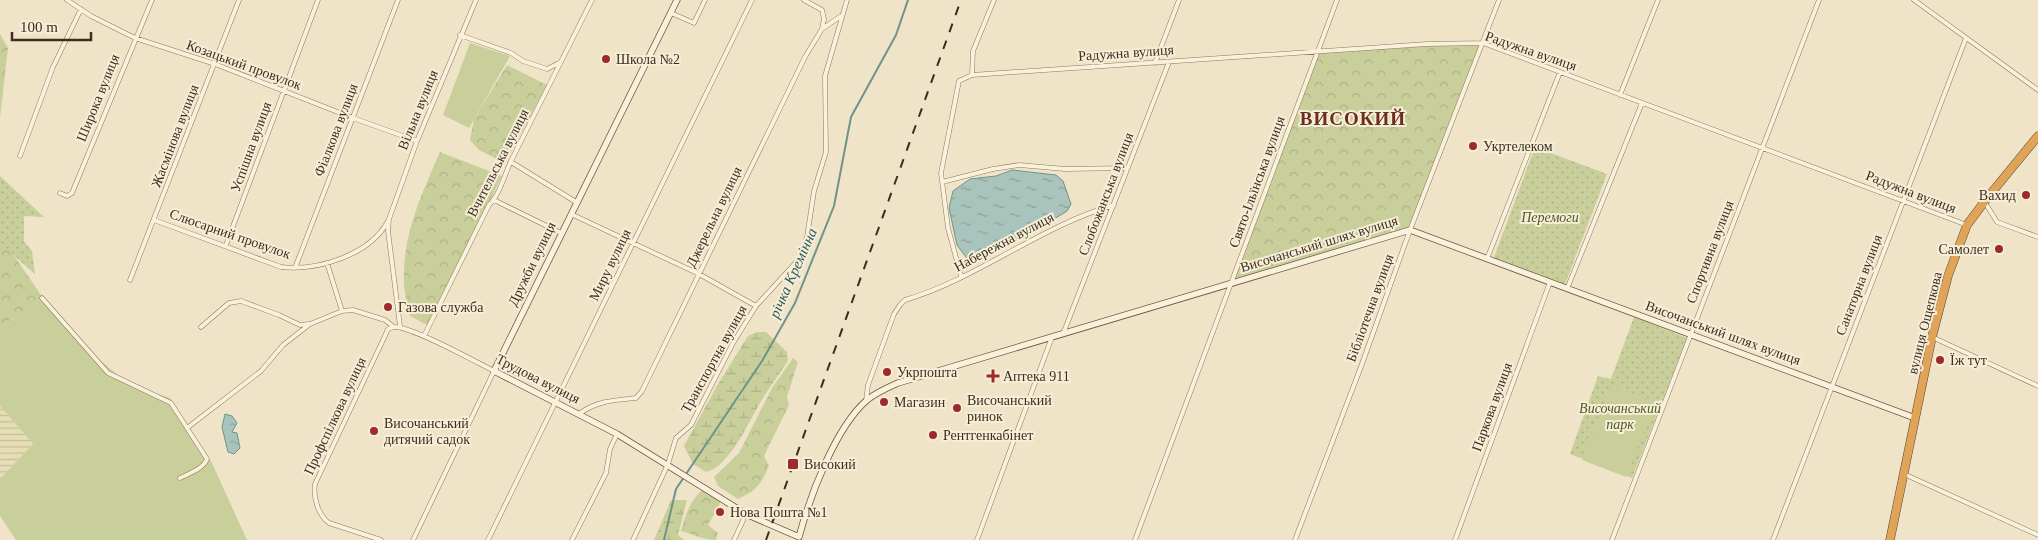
<svg xmlns="http://www.w3.org/2000/svg" width="2038" height="540" viewBox="0 0 2038 540" font-family="'Times New Roman',serif">
<style>
.farmland{fill:url(#farmland-rules)}
.grass{fill:url(#grass-dots)}
.forest{fill:url(#forest-crowns)}
.wetland{fill:url(#wetland-marsh)}
.garden{fill:#c9cf9b}
.water{fill:url(#water-ripples);stroke:#6f938a}
.lines{fill:none;stroke-linecap:round;stroke-linejoin:round}
.stream{stroke:#6f938a;stroke-width:2}
.street-casing{stroke:#8d765c;stroke-width:5}
.secondary-casing{stroke:#6f573f;stroke-width:7}
.highway-casing{stroke:#5b4430;stroke-width:9}
.street{stroke:#faf1dc;stroke-width:4}
.secondary{stroke:#faf1dc;stroke-width:5.5}
.highway{stroke:#e0a458;stroke-width:8}
.rail{stroke:#3d2e20;stroke-width:2;stroke-dasharray:9 9;stroke-linecap:butt}
.poi-dot{fill:#9e2a2b;stroke:#f7eed8;stroke-width:2}
.labels{text-anchor:middle;dominant-baseline:central;stroke-width:4;stroke-linejoin:round;paint-order:stroke}
.street-label{font-size:14px;fill:#3d2e20;stroke:#f7eed8}
.poi-label{font-size:14px;fill:#3d2e20;stroke:#f7eed8;text-anchor:start}
.park-label{font-size:14px;font-style:italic;fill:#4d5a26;stroke:#f7eed8}
.water-label{font-size:15px;font-style:italic;fill:#2f5d5a;stroke:#f7eed8}
.district-label{font-size:19px;font-weight:bold;letter-spacing:1px;fill:#6b2e1e;stroke:#f7eed8}
</style>
<defs>
<pattern id="farmland-rules" width="6" height="5" patternUnits="userSpaceOnUse" patternTransform="scale(1.25)"><rect width="6" height="5" fill="#e6deb5"/><path d="M0 2.5h6" fill="none" stroke="#c6bf9b"/></pattern>
<pattern id="grass-dots" width="8" height="8" patternUnits="userSpaceOnUse" patternTransform="scale(1.25)"><rect width="8" height="8" fill="#c9cf9b"/><path d="M2 2h.1M6 6h.1" fill="none" stroke="#aeb285" stroke-width="1.8" stroke-linecap="round"/></pattern>
<pattern id="forest-crowns" width="20" height="18" patternUnits="userSpaceOnUse" patternTransform="scale(1.25)"><rect width="20" height="18" fill="#c9cf9b"/><path d="M2 6a3 3 0 1 1 6 0M12 15a3 3 0 1 1 6 0" fill="none" stroke="#aeb285"/></pattern>
<pattern id="wetland-marsh" width="20" height="14" patternUnits="userSpaceOnUse" patternTransform="scale(1.25)"><rect width="20" height="14" fill="#c9cf9b"/><path d="M1 5h8M5 5V1M11 12h8M15 12V8" fill="none" stroke="#aeb285"/></pattern>
<pattern id="water-ripples" width="26" height="14" patternUnits="userSpaceOnUse" patternTransform="scale(1.25)"><rect width="26" height="14" fill="#a9c4bc"/><path d="M2 4q2-2 4 0t4 0M15 11q2-2 4 0t4 0" fill="none" stroke="#8ba098"/></pattern>
</defs>
<rect width="100%" height="100%" fill="#f0e4c8"/>
<path class="farmland" d="M 0,406 L 33,444 L 0,479 Z"/>
<path class="grass" d="M 1535,147 L 1607,174 L 1564,287 L 1493,260 Z
M 0,176 L 44,217 L 24,216 L 24,241 L 32,251 L 35,274 L 0,243 Z
M 1634,317 L 1687,338 L 1632,478 L 1570,454 L 1598,376 L 1611,379 Z"/>
<path class="forest" d="M 0,34 L 8,48 L 0,118 Z
M 1483,43 L 1410,230 L 1232,283 L 1316,52 L 1427,44 Z
M 507,65 L 547,85 L 505,163 L 479,150 L 470,140 L 474,119 Z
M 440,152 L 502,176 L 427,325 L 410,316 C 408,305 404,293 404,282 C 402,235 422,193 440,152 Z
M 0,243 L 11,251 L 43,298 L 0,328 Z
M 793,358 L 798,362 L 787,397 L 789,405 L 764,456 L 769,466 C 761,484 757,491 738,499 L 718,486 L 714,477 L 739,453 L 772,388 Z
M 705,488 L 722,500 L 708,525 L 718,533 L 716,540 C 703,540 693,534 681,531 C 686,514 690,499 705,488 Z"/>
<path class="wetland" d="M 757,332 L 766,332 L 787,352 L 788,361 C 779,375 769,388 760,403 C 749,422 728,468 706,472 L 693,464 L 684,446 L 718,384 L 748,336 Z
M 671,500 L 687,500 L 678,535 L 684,540 L 654,540 Z"/>
<path class="garden" d="M 470,43 L 510,56 L 469,128 L 443,115 Z
M 43,298 L 89,351 L 131,386 L 170,398 L 211,461 L 247,540 L 16,540 L 0,516 L 0,479 L 33,444 L 0,406 L 0,328 Z
M 1611,385 L 1655,401 L 1626,477 L 1582,460 Z"/>
<path class="water" d="M 1012,170 L 1056,175 L 1063,181 L 1071,204 L 1067,211 L 1043,226 L 973,263 L 969,261 L 957,245 L 949,208 L 953,191 L 970,179 L 996,176 Z
M 225,414 L 232,416 L 237,423 L 232,432 L 237,433 L 240,448 L 234,454 L 228,452 L 222,427 Z"/>
<g class="lines">
<path class="stream" d="M 664,540 L 676,489 L 762,361 L 795,303 L 834,206 L 851,117 L 896,35 L 908,0"/>
<defs>
<path id="street" d="M 67,0 L 91,16 L 135,38 L 215,64 L 353,118 L 417,141
M 804,0 L 822,10 L 824,19 L 822,29
M 1914,0 L 2038,90
M 671,13 L 694,23 L 705,0
M 460,35 L 511,53 L 523,61 L 547,69 L 561,62
M 1155,63 L 1179,0
M 972,75 L 973,51 L 994,0
M 1620,95 L 1658,0
M 20,156 L 53,67 L 81,9
M 511,162 L 576,202
M 942,182 L 993,169 L 1019,165 L 1065,169 L 1128,168
M 60,193 L 67,196 L 72,193 L 152,0
M 494,200 L 561,233
M 1984,201 L 1997,222 L 2038,237
M 571,214 L 699,274 L 756,306
M 154,220 L 281,267 C 318,271 370,255 388,221
M 226,245 L 318,0
M 1487,259 L 1560,72
M 327,263 L 342,311
M 295,268 L 398,0
M 961,276 L 948,228 L 941,173 L 959,81 L 972,75 L 1427,44 L 1483,43 L 1967,225
M 130,280 L 239,0
M 1567,289 L 1642,103
M 42,298 L 108,373 L 171,403 L 207,459 C 203,469 190,473 180,478
M 400,326 L 388,231 L 389,219 L 417,141 L 476,0
M 201,327 L 229,303 L 241,301 L 279,315 L 300,325 L 309,324
M 394,327 C 411,326 474,361 494,371 L 413,540
M 1063,334 L 1169,62
M 424,336 L 489,205 C 500,194 504,176 511,161 C 538,107 565,54 592,0
M 1932,337 L 2038,386
M 866,401 L 868,385 L 894,314 L 900,305 L 905,300 C 979,278 1040,226 1114,205
M 579,414 C 596,401 615,400 636,398 L 642,391 L 805,57 L 822,29 L 841,16
M 187,428 L 261,371 L 283,345 L 310,324 L 342,311 L 353,310 L 385,320 L 394,327
M 1904,474 L 2038,535
M 381,540 L 329,523 C 318,515 313,497 315,484 L 384,338 L 388,329 L 394,327
M 488,540 L 752,0
M 572,540 L 606,473 L 610,449 L 617,434
M 633,540 L 668,464 L 676,438 L 691,425 L 733,343 L 756,306 L 800,258 L 807,237 L 814,191 L 826,152 L 825,76 L 847,0
M 734,540 L 746,514
M 977,540 L 1052,337
M 1135,540 L 1337,0
M 1295,540 L 1362,364 L 1410,230 L 1499,0
M 1455,540 L 1550,282
M 1612,540 L 1819,0
M 1773,540 L 1966,38"/>
<path id="secondary" d="M 677,0 L 494,371 L 617,434 L 746,514 L 799,537 C 810,496 835,428 867,400 C 877,392 887,388 898,383 L 1410,230 L 1915,418"/>
<path id="highway" d="M 1890,540 L 1932,337 L 1948,276 L 1967,225 L 1988,197 L 2038,136"/>
</defs>
<use href="#street" class="street-casing"/>
<use href="#secondary" class="secondary-casing"/>
<use href="#highway" class="highway-casing"/>
<use href="#street" class="street"/>
<use href="#secondary" class="secondary"/>
<use href="#highway" class="highway"/>
<path class="rail" d="M 766,540 L 961,0"/>
</g>
<g class="poi-dot">
<circle cx="606" cy="59" r="5"/>
<circle cx="1473" cy="146" r="5"/>
<circle cx="2026" cy="195" r="5"/>
<circle cx="1999" cy="249" r="5"/>
<circle cx="388" cy="307" r="5"/>
<circle cx="1940" cy="360" r="5"/>
<circle cx="887" cy="372" r="5"/>
<path d="M990.5 368.5h5v5h5v5h-5v5h-5v-5h-5v-5h5z"/>
<circle cx="884" cy="402" r="5"/>
<circle cx="957" cy="408" r="5"/>
<circle cx="374" cy="431" r="5"/>
<circle cx="933" cy="435" r="5"/>
<rect x="787" y="458" width="12" height="12" rx="2.5"/>
<circle cx="720" cy="512" r="5"/>
</g>
<g class="labels">
<g class="street-label">
<text transform="translate(1531 51) rotate(19)">Радужна вулиця</text>
<text transform="translate(1126 53) rotate(-4)">Радужна вулиця</text>
<text transform="translate(244 65) rotate(20)">Козацький провулок</text>
<text transform="translate(98 98) rotate(-68)">Широка вулиця</text>
<text transform="translate(418 110) rotate(-68)">Вільна вулиця</text>
<text transform="translate(336 130) rotate(-69)">Фіалкова вулиця</text>
<text transform="translate(175 136) rotate(-69)">Жасмінова вулиця</text>
<text transform="translate(251 147) rotate(-70)">Успішна вулиця</text>
<text transform="translate(498 163) rotate(-63)">Вчительська вулиця</text>
<text transform="translate(1257 182) rotate(-70)">Свято-Ільїнська вулиця</text>
<text transform="translate(1911 192) rotate(21)">Радужна вулиця</text>
<text transform="translate(1106 194) rotate(-69)">Слобожанська вулиця</text>
<text transform="translate(714 217) rotate(-64)">Джерельна вулиця</text>
<text transform="translate(230 234) rotate(19)">Слюсарний провулок</text>
<text transform="translate(1004 242) rotate(-28)">Набережна вулиця</text>
<text transform="translate(1319 244) rotate(-17)">Височанський шлях вулиця</text>
<text transform="translate(1710 252) rotate(-69)">Спортивна вулиця</text>
<text transform="translate(532 264) rotate(-64)">Дружби вулиця</text>
<text transform="translate(610 265) rotate(-64)">Миру вулиця</text>
<text transform="translate(1859 285) rotate(-69)">Санаторна вулиця</text>
<text transform="translate(1370 308) rotate(-70)">Бібліотечна вулиця</text>
<text transform="translate(1925 323) rotate(-76)">вулиця Ощепкова</text>
<text transform="translate(1723 333) rotate(20)">Височанський шлях вулиця</text>
<text transform="translate(714 359) rotate(-61)">Транспортна вулиця</text>
<text transform="translate(538 379) rotate(27)">Трудова вулиця</text>
<text transform="translate(1492 407) rotate(-70)">Паркова вулиця</text>
<text transform="translate(335 416) rotate(-65)">Профспілкова вулиця</text>
</g>
<g class="poi-label">
<text x="616" y="59">Школа №2</text>
<text x="1483" y="146">Укртелеком</text>
<text x="2016" y="195" text-anchor="end">Вахид</text>
<text x="1989" y="249" text-anchor="end">Самолет</text>
<text x="398" y="307">Газова служба</text>
<text x="1950" y="360">Їж тут</text>
<text x="897" y="372">Укрпошта</text>
<text x="1003" y="376">Аптека 911</text>
<text x="967" y="400">Височанський<tspan x="967" dy="16">ринок</tspan></text>
<text x="894" y="402">Магазин</text>
<text x="384" y="423">Височанський<tspan x="384" dy="16">дитячий садок</tspan></text>
<text x="943" y="435">Рентгенкабінет</text>
<text x="804" y="464">Високий</text>
<text x="730" y="512">Нова Пошта №1</text>
</g>
<g class="park-label">
<text x="1550" y="217">Перемоги</text>
<text x="1620" y="408">Височанський<tspan x="1620" dy="16">парк</tspan></text>
</g>
<g class="water-label">
<text transform="translate(793 273) rotate(-66)">річка Кремінна</text>
</g>
<g class="district-label">
<text x="1353" y="118">ВИСОКИЙ</text>
</g>
</g>
<path d="M12 32v8h79v-8" fill="none" stroke="#3d2e20" stroke-width="2.5"/>
<text x="20" y="32" font-size="15" fill="#3d2e20" stroke="#f7eed8" stroke-width="4" paint-order="stroke">100 m</text>
</svg>
